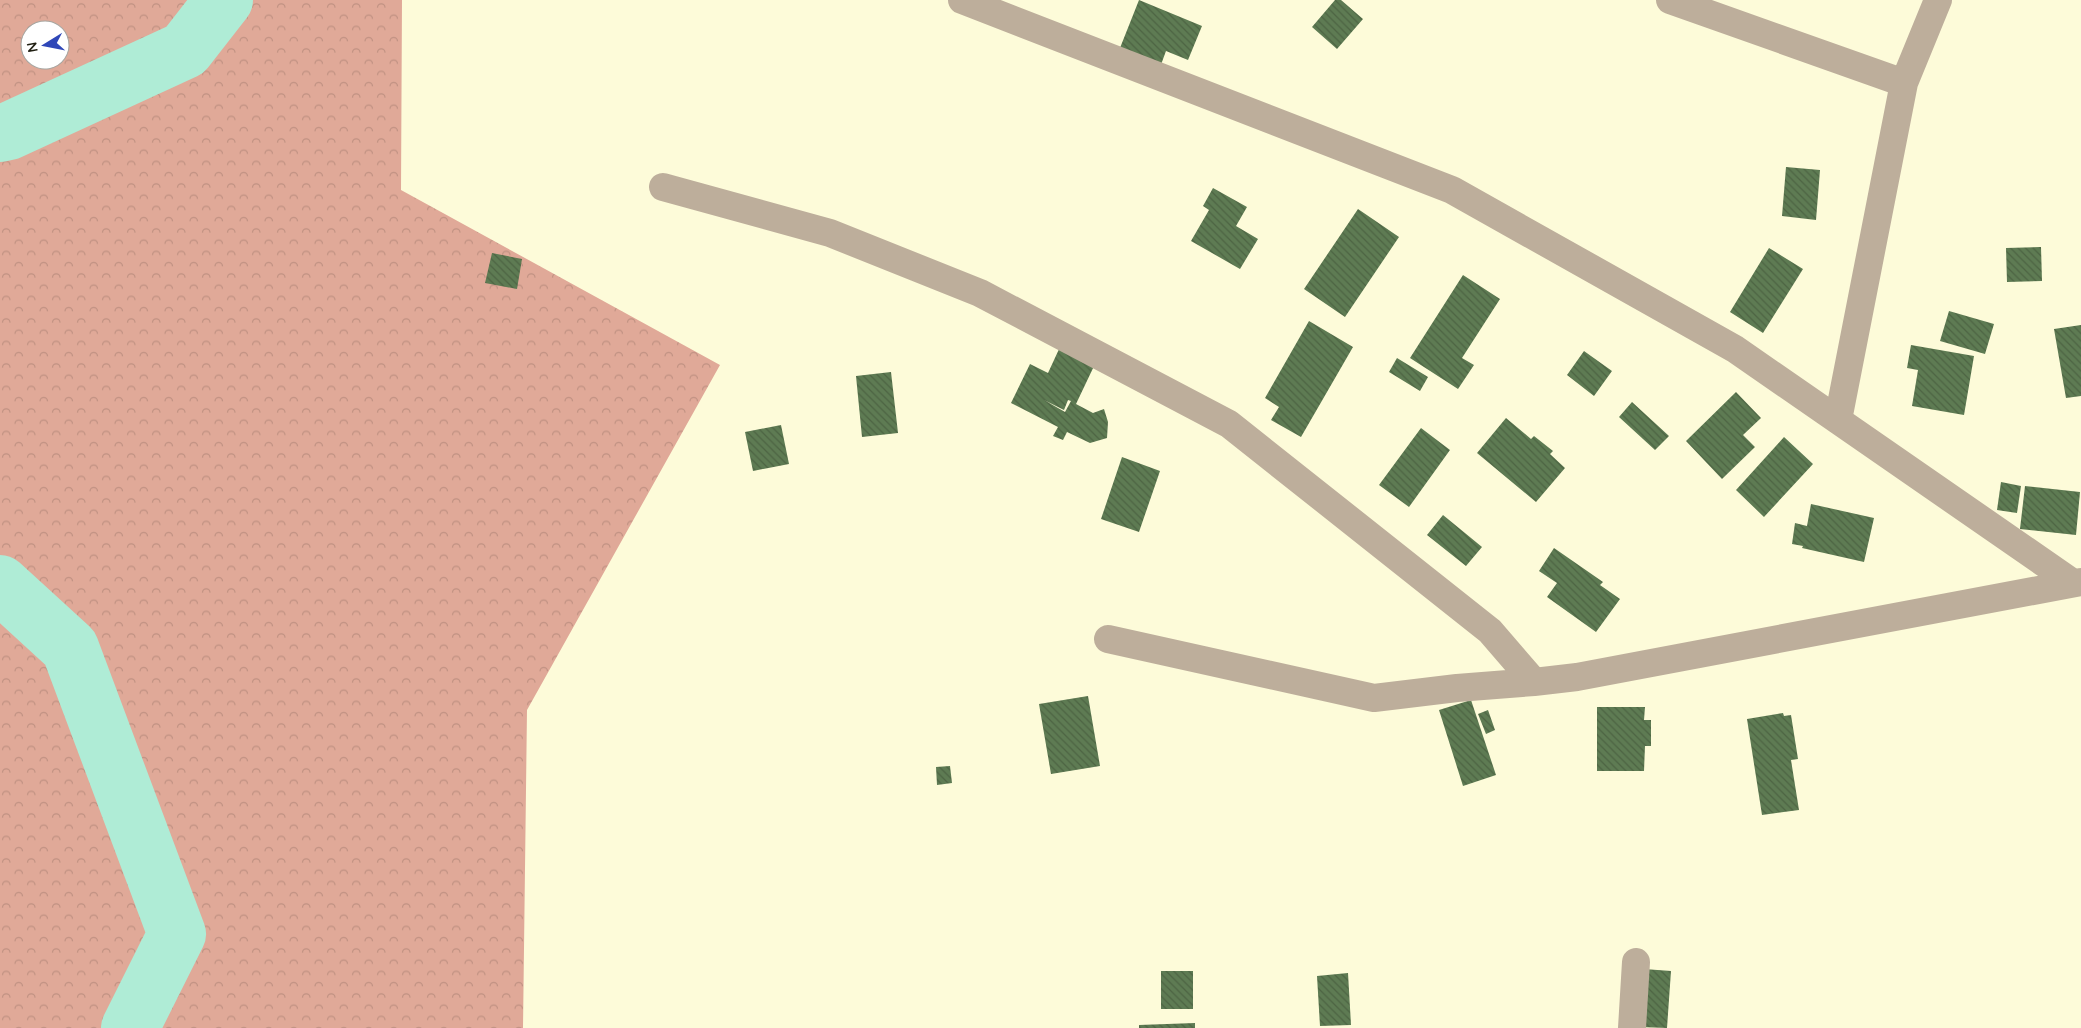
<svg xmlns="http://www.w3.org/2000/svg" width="2081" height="1028" viewBox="0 0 2081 1028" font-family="Quicksand,sans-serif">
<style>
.forest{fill:url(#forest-crowns);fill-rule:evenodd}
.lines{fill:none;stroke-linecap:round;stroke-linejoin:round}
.river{stroke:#afecd6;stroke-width:58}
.building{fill:url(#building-back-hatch);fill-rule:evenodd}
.street{stroke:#bdae9b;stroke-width:28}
</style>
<defs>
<pattern id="forest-crowns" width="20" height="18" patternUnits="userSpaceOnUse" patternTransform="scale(1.25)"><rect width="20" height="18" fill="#e0a998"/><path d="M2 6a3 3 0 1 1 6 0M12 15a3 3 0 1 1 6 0" fill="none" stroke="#c09182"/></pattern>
<pattern id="building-back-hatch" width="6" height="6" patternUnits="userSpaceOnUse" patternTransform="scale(1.25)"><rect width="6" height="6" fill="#5e7b53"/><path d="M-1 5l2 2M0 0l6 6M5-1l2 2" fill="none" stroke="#4d6443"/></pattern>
</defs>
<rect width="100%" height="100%" fill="#fdfbd9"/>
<path class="forest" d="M 0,0 L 402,0 L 401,190 L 720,365 L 527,710 L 523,1028 L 0,1028 ZM 30,30 L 60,30 L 60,60 L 30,60 Z"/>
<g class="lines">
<path class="river" d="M 0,133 L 9,131 L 185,50 L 224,0
M 0,584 L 70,648 L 177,934 L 130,1028"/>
</g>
<path class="building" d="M 1139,0 L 1202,26 L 1188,60 L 1166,51 L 1159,70 L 1118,53 Z
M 1335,0 L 1341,0 L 1363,19 L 1337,49 L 1312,27 Z
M 1786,167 L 1820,170 L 1816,220 L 1782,216 Z
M 1213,188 L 1247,207 L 1236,226 L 1258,239 L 1240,269 L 1191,241 L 1209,210 L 1203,206 Z
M 1358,209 L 1399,237 L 1345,317 L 1304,289 Z
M 2041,247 L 2042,281 L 2007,282 L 2006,248 Z
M 1769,248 L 1803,269 L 1763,333 L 1730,312 Z
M 492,253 L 522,259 L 517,289 L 485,283 Z
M 1463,275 L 1500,299 L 1462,358 L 1474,365 L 1458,389 L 1410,358 Z
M 1949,311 L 1994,324 L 1985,354 L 1940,341 Z
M 1309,321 L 1353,347 L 1301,437 L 1271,420 L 1279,407 L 1265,398 Z
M 2081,325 L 2081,396 L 2066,398 L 2054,329 Z
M 1911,345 L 1974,356 L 1964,415 L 1912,406 L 1918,370 L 1907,368 Z
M 1060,347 L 1095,364 L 1076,404 L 1093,413 L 1104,409 L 1108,422 L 1107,438 L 1090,443 L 1067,432 L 1063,440 L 1053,436 L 1058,427 L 1011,403 L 1030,364 L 1048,373 ZM 1044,400 L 1064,410 L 1068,400 L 1071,401 L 1065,412 Z
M 1584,351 L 1612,371 L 1594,396 L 1567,375 Z
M 1397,358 L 1428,377 L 1420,391 L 1389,372 Z
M 891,372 L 898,433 L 862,437 L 856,376 Z
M 1736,392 L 1761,418 L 1743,435 L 1755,447 L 1722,479 L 1686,441 Z
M 1632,402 L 1669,436 L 1655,450 L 1619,417 Z
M 1506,418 L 1531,439 L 1534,436 L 1553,451 L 1550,454 L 1565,468 L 1536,502 L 1477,453 Z
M 781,425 L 789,464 L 753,471 L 745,432 Z
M 1421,428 L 1450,450 L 1409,507 L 1379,485 Z
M 1784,437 L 1813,464 L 1764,517 L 1736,490 Z
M 1122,457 L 1160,471 L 1139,532 L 1101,519 Z
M 2001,482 L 2021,486 L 2017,513 L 1997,510 Z
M 2025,486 L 2080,492 L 2076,535 L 2020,529 Z
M 1811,504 L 1874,518 L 1864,562 L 1802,548 L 1803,546 L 1792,544 L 1795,523 L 1807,526 Z
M 1443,515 L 1482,547 L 1466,566 L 1427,535 Z
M 1554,548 L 1603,582 L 1600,585 L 1620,599 L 1596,632 L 1547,597 L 1557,583 L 1539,571 Z
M 1088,696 L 1100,766 L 1051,774 L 1039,704 Z
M 1471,700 L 1496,775 L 1463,786 L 1439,710 Z
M 1597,707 L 1645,707 L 1644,720 L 1651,720 L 1651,746 L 1645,746 L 1644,771 L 1597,771 Z
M 1488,710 L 1495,730 L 1486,734 L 1478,714 Z
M 1783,713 L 1784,716 L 1791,715 L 1798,759 L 1791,760 L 1799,810 L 1762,815 L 1747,719 Z
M 950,766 L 952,783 L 937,785 L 936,767 Z
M 1644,969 L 1671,971 L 1667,1028 L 1640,1027 Z
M 1161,971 L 1193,971 L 1193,1009 L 1161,1009 Z
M 1348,973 L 1351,1025 L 1320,1026 L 1317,976 Z
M 1195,1023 L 1195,1028 L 1139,1028 L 1139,1025 Z"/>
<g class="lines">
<path class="street" d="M 962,0 L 1452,190 L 1735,349 L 2073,583
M 1670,0 L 1904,83
M 663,187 L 830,233 L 980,293 L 1229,424 L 1490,631 L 1534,682 L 1577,677 L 2081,582
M 1838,420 L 1904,83 L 1938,0
M 1108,639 L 1374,698 L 1457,688 L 1534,682
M 1632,1028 L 1636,962"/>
</g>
<g transform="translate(45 45) rotate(260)"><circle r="24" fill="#ffffff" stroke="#a5a5a0"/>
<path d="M0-4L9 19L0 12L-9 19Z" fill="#2f47b8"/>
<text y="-8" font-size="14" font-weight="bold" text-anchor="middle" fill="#1f1e11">N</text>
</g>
</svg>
